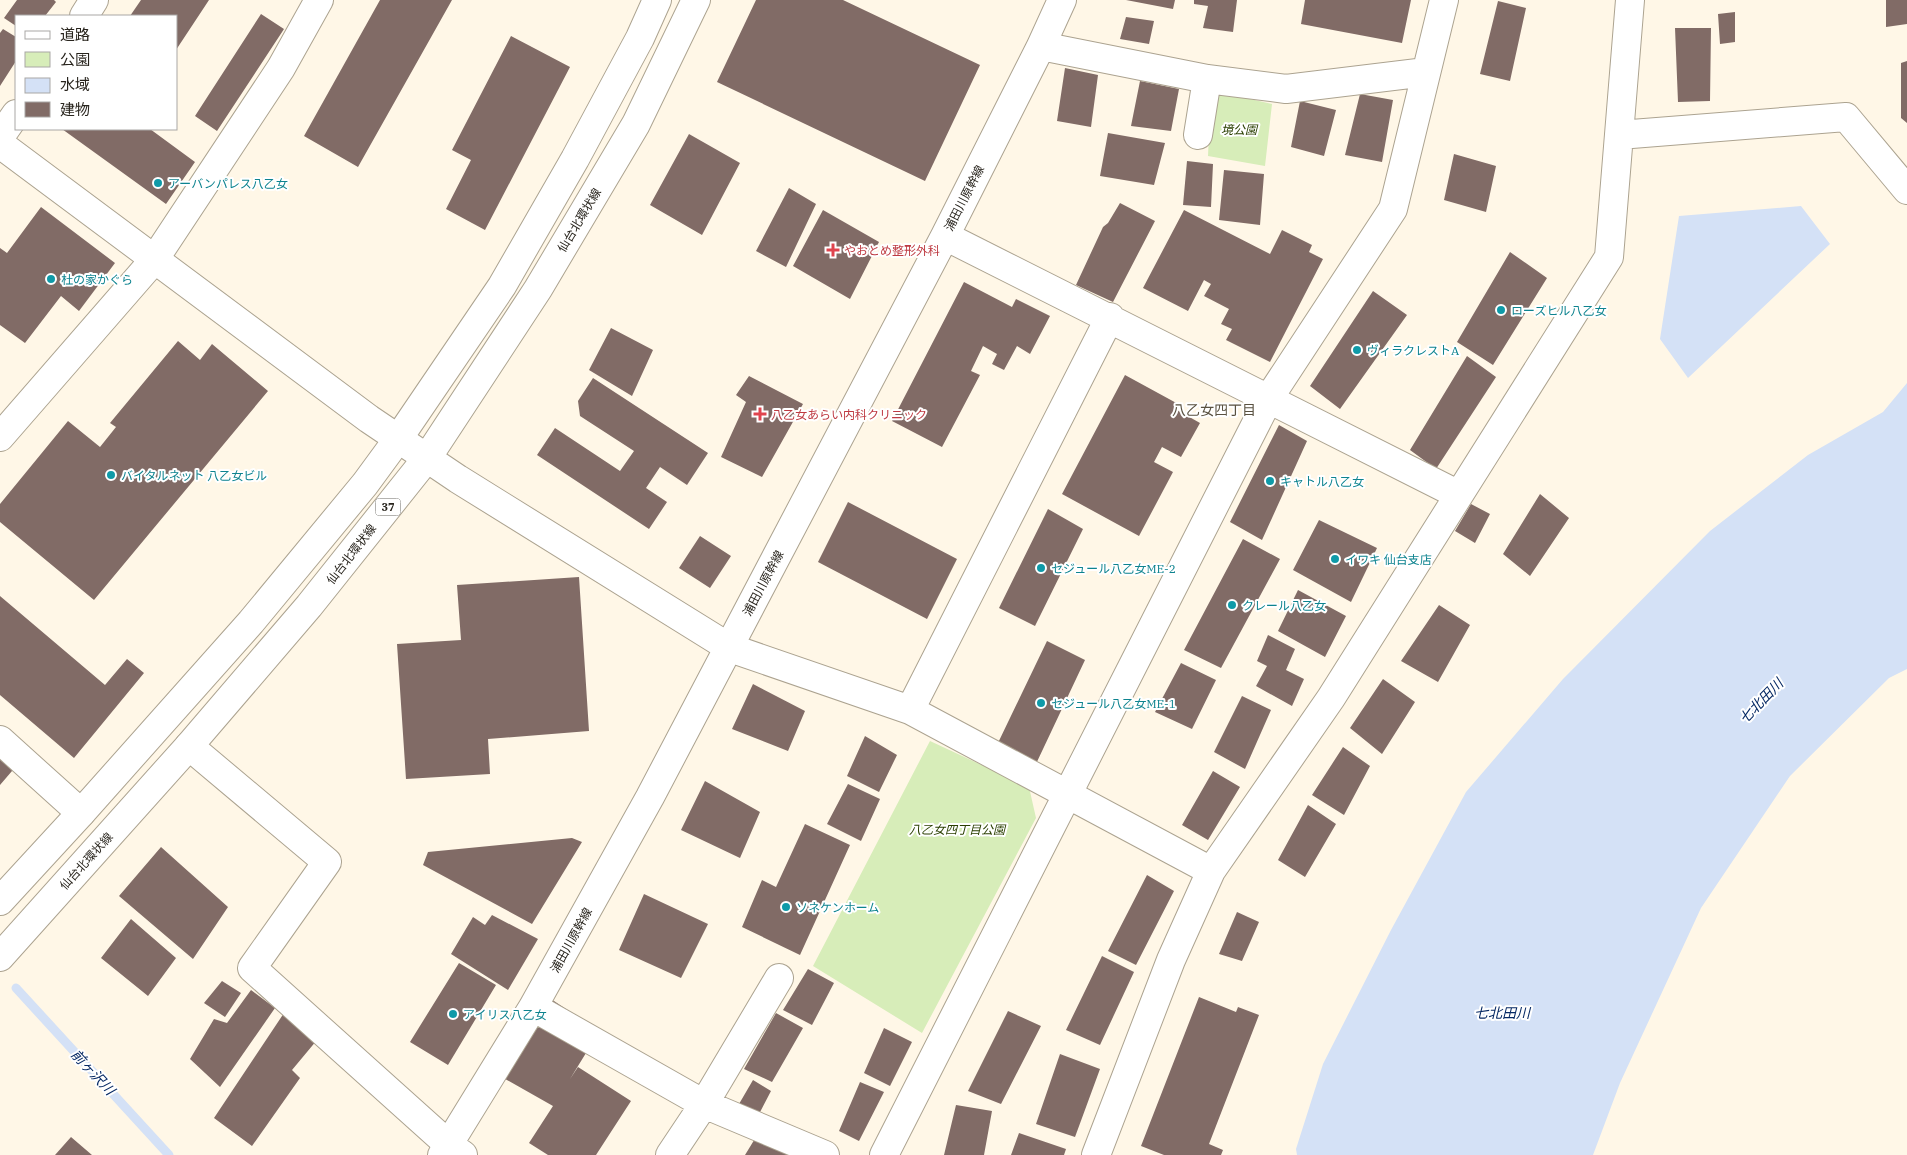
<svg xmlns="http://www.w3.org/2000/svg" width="1907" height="1155" viewBox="0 0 1907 1155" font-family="'IBM Plex Serif','Noto Sans JP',serif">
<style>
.green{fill:#d7edb9}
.water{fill:#d4e1f6}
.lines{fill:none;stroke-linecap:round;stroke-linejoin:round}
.stream{stroke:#d4e1f6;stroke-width:9}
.building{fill:#816b66}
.minor-casing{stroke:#aca390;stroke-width:30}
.major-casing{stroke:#aca390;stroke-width:30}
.minor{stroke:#fff;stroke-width:28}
.major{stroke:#fff;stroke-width:28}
.culture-dot{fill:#0f9aa8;stroke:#fff;stroke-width:2}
.health-dot{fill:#e0444e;stroke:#fff;stroke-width:2}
.labels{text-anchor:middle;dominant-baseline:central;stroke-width:4;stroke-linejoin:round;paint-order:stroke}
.shield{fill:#fff;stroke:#686661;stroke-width:1}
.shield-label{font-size:11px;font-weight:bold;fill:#28241d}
.park-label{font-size:12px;font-style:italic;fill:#2a3f00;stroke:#fff}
.culture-label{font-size:12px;fill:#0d838f;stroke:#fff;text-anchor:start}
.street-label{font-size:12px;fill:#28241d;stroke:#fff}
.health-label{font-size:12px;fill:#be3a42;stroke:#fff;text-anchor:start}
.neighbourhood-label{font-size:14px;fill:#595140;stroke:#fff}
.water-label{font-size:14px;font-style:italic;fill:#062964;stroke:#fff}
</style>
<rect width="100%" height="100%" fill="#fff7e7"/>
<path class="green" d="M 1211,90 L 1272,104 L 1265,166 L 1208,156 Z
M 930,741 L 1029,787 L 1036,818 L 922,1033 L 813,966 Z"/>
<path class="water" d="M 1801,206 L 1830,244 L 1688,378 L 1660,339 L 1679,216 Z
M 1907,383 L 1907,669 L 1889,678 L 1790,776 L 1701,908 L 1620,1083 L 1593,1155 L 1297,1155 L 1296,1149 L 1323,1064 L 1391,930 L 1466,792 L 1563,679 L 1710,531 L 1808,455 L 1883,412 Z"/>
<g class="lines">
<path class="stream" d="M 16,988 L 169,1155"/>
</g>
<path class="building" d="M 17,0 L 54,0 L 56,2 L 45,16 L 16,16 L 16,26 L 4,18 Z
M 141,0 L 209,0 L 176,50 L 176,16 L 130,16 Z
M 380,0 L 452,0 L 358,167 L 304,136 Z
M 756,0 L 843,0 L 980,65 L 925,181 L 717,82 Z
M 1126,0 L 1175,0 L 1173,9 Z
M 1194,0 L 1237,0 L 1233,32 L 1203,28 L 1208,6 L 1194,4 Z
M 1305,0 L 1411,0 L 1402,43 L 1301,24 Z
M 1886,0 L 1907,0 L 1907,24 L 1886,27 Z
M 1498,1 L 1526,8 L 1510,81 L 1480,74 Z
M 1735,12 L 1735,42 L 1720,44 L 1718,14 Z
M 261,14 L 284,29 L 217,131 L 195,116 Z
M 1126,17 L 1154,21 L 1149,44 L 1120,39 Z
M 1675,28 L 1711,28 L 1710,101 L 1678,102 Z
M 3,29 L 16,37 L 16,61 L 0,86 L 0,33 Z
M 511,36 L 570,67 L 485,230 L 446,209 L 471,160 L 452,150 Z
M 1907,61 L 1907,123 L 1901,118 L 1901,63 Z
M 1065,68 L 1098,75 L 1091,127 L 1057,121 Z
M 1140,81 L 1179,89 L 1171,131 L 1131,126 Z
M 1360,94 L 1393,100 L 1382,162 L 1345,155 Z
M 1300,101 L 1336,110 L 1324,156 L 1291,147 Z
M 62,129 L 150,129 L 195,162 L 166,204 Z
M 1108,133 L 1165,143 L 1154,185 L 1100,176 Z
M 689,134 L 740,163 L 702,235 L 650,205 Z
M 1454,154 L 1496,166 L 1486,212 L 1444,200 Z
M 1187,161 L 1213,164 L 1211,207 L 1183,205 Z
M 1224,170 L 1264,174 L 1260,225 L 1219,220 Z
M 789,188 L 816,204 L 786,267 L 756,251 Z
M 1120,203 L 1155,221 L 1113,302 L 1076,285 L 1103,227 L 1108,223 Z
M 41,207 L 115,263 L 79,311 L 61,296 L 25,343 L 0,325 L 0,248 L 7,253 Z
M 823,210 L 879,242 L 850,299 L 793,266 Z
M 1184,210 L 1270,254 L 1282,230 L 1312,245 L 1309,252 L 1323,259 L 1270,362 L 1226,340 L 1232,329 L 1221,324 L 1229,309 L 1204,296 L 1211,284 L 1204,280 L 1188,311 L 1143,288 Z
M 1510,252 L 1547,278 L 1493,365 L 1457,342 Z
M 964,282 L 1012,307 L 1016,299 L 1050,316 L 1030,354 L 1017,346 L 1004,370 L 992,364 L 997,354 L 983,346 L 971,371 L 980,375 L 942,447 L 892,421 Z
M 1373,291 L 1407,315 L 1340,409 L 1310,386 Z
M 611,328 L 653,350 L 632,396 L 589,370 Z
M 178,341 L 200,360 L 212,344 L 268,391 L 94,600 L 0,522 L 0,504 L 68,421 L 100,447 L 116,427 L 110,423 Z
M 1467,356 L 1496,377 L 1436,469 L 1410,450 Z
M 1125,375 L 1180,405 L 1177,410 L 1200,423 L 1181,457 L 1162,447 L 1154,462 L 1173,472 L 1139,536 L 1062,494 Z
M 749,376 L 803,404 L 762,477 L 721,457 L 746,402 L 736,395 Z
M 593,378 L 708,453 L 687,485 L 660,467 L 646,488 L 667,502 L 649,529 L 537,455 L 555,428 L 620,471 L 634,451 L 580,416 L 578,401 Z
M 1279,425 L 1307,441 L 1262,540 L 1230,522 Z
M 1540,494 L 1569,518 L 1530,576 L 1503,554 Z
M 848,502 L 957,559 L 927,619 L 818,562 Z
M 1471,504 L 1490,514 L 1475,543 L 1455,531 Z
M 1048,509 L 1083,529 L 1035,626 L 999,608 Z
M 1319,520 L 1377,548 L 1351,602 L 1293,570 Z
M 700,536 L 731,556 L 710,588 L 679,568 Z
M 1243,539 L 1280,559 L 1221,668 L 1184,650 Z
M 579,577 L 589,731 L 488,739 L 490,774 L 406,779 L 397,644 L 461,640 L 457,585 Z
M 1298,590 L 1346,616 L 1325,657 L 1278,631 Z
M 0,596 L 105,685 L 127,659 L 144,673 L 74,758 L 0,695 Z
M 1439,605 L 1470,625 L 1438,682 L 1401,661 Z
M 1268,635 L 1295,649 L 1286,670 L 1304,679 L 1292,706 L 1256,686 L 1267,666 L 1257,661 Z
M 1047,641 L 1085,660 L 1035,766 L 997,745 Z
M 1181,663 L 1216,680 L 1192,729 L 1155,712 Z
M 1383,679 L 1415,702 L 1382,754 L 1350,728 Z
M 753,684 L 805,711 L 788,751 L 732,729 Z
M 1242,696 L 1271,710 L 1245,769 L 1214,752 Z
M 865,736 L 897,755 L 879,792 L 847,776 Z
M 1343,747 L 1370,766 L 1344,815 L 1312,795 Z
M 0,749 L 18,764 L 0,785 Z
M 1213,771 L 1240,787 L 1208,840 L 1182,825 Z
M 705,781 L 760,812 L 740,858 L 681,830 Z
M 848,784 L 880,799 L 861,841 L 827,824 Z
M 1308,805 L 1336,824 L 1305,877 L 1278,860 Z
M 805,824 L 850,845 L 800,955 L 742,927 L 762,880 L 776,887 Z
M 572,838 L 582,842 L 532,924 L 423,865 L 428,852 Z
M 161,847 L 228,907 L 193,959 L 119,896 Z
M 1147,875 L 1174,891 L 1136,965 L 1108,951 Z
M 644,894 L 708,924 L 681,978 L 619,950 Z
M 1237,912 L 1259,922 L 1242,961 L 1219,954 Z
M 492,915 L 538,939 L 508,990 L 451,954 L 473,917 L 485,925 Z
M 131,919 L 176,958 L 148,996 L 101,958 Z
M 1102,956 L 1134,972 L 1100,1045 L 1066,1030 Z
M 459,963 L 496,985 L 448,1065 L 410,1042 Z
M 808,969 L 834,983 L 812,1025 L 783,1010 Z
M 222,981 L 241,993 L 225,1017 L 204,1003 Z
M 251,990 L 275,1008 L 220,1087 L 190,1059 L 214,1019 L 227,1023 Z
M 1199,997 L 1236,1012 L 1238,1007 L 1259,1015 L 1209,1144 L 1223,1150 L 1221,1155 L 1164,1155 L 1141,1146 Z
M 551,999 L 569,1011 L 560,1036 L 586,1053 L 570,1079 L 578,1067 L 631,1101 L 596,1155 L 548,1155 L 529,1143 L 553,1106 L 500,1076 Z
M 1008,1011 L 1041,1026 L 1001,1104 L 968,1091 Z
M 284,1013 L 317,1040 L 292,1070 L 300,1078 L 252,1146 L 214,1118 Z
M 776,1013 L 803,1028 L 772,1082 L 744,1069 Z
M 884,1028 L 912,1042 L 890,1086 L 864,1073 Z
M 1060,1054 L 1100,1069 L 1075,1137 L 1036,1124 Z
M 753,1080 L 771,1091 L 759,1114 L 739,1104 Z
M 860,1082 L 884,1092 L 859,1141 L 839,1131 Z
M 956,1105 L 992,1111 L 984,1155 L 944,1155 Z
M 1019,1133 L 1066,1149 L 1064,1155 L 1011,1155 Z
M 71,1137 L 92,1155 L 55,1155 Z
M 756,1137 L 788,1155 L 745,1155 Z"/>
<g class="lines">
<defs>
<path id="minor" d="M 84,16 L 94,0
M 1041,46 L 1207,79 L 1286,89 L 1426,72
M 1198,135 L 1207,79
M 1619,135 L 1846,117 L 1907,190
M 0,137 L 16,114
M 0,144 L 369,419 L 458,479 L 730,648 L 910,710 L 1211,871
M 945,236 L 1459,495
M 0,437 L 154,260 L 281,68 L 319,0
M 910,710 L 1110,317
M 0,740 L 81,813
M 189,746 L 327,862 L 252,968 L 449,1145 L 463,1155
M 533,1007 L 704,1104 L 825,1155
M 442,1155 L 533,1007 L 650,797 L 945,236 L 1041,46 L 1062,0
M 670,1155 L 704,1104 L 779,978
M 884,1155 L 1269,398 L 1393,209 L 1444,0
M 1096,1155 L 1171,960 L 1211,871 L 1331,698 L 1609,257 L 1630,0"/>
<path id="major" d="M 0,901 L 81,813 L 251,622 L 365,484 L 398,439 L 502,286 L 575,159 L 640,38 L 657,0
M 0,957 L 189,746 L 309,606 L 427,458 L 538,289 L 636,124 L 696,0"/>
</defs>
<use href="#minor" class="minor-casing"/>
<use href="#major" class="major-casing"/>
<use href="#minor" class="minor"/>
<use href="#major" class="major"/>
</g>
<g class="culture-dot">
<circle cx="158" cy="183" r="5"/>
<circle cx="51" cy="279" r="5"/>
<circle cx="1501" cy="310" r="5"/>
<circle cx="1357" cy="350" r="5"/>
<circle cx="111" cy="475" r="5"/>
<circle cx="1270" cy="481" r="5"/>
<circle cx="1335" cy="559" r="5"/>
<circle cx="1041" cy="568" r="5"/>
<circle cx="1232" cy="605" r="5"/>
<circle cx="1041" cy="703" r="5"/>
<circle cx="786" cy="907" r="5"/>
<circle cx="453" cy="1014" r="5"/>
</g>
<g class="health-dot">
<path d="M830.5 242.5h5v5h5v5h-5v5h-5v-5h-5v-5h5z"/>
<path d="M757.5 406.5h5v5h5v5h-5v5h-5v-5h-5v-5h5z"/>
</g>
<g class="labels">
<rect class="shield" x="375.5" y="498.5" width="25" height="17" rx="4"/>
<g class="shield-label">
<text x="388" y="507">37</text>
</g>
<g class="park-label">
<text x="1239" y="129">境公園</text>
<text x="957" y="829">八乙女四丁目公園</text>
</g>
<g class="culture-label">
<text x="168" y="183">アーバンパレス八乙女</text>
<text x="61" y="279">杜の家かぐら</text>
<text x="1511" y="310">ローズヒル八乙女</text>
<text x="1367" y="350">ヴィラクレストA</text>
<text x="121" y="475">バイタルネット 八乙女ビル</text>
<text x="1280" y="481">キャトル八乙女</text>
<text x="1345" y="559">イワキ 仙台支店</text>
<text x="1051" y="568">セジュール八乙女ME-2</text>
<text x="1242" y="605">クレール八乙女</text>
<text x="1051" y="703">セジュール八乙女ME-1</text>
<text x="796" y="907">ソネケンホーム</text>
<text x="463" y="1014">アイリス八乙女</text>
</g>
<g class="street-label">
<text transform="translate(964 198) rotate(-63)">浦田川原幹線</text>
<text transform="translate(579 220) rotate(-59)">仙台北環状線</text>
<text transform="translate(351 554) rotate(-52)">仙台北環状線</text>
<text transform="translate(763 583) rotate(-62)">浦田川原幹線</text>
<text transform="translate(86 861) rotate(-48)">仙台北環状線</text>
<text transform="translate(571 940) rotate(-61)">浦田川原幹線</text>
</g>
<g class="health-label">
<text x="844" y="250">やおとめ整形外科</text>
<text x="771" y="414">八乙女あらい内科クリニック</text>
</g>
<g class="neighbourhood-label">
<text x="1214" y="410">八乙女四丁目</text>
</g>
<g class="water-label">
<text transform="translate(1761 701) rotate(-46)">七北田川</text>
<text x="1502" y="1013">七北田川</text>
<text transform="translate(93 1072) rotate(47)">前ヶ沢川</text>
</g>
</g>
<rect x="15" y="15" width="162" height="115" fill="#ffffff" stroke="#a9a7a5"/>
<rect x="25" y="31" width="25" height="8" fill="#ffffff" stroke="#a9a7a5"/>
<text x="60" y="40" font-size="15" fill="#28241d">道路</text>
<rect x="25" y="52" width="25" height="15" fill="#d7edb9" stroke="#a9a7a5"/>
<text x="60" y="65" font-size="15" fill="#28241d">公園</text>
<rect x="25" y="78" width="25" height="15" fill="#d4e1f6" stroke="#a9a7a5"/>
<text x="60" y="90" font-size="15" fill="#28241d">水域</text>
<rect x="25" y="102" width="25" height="15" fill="#816b66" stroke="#a9a7a5"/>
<text x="60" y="115" font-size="15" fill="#28241d">建物</text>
</svg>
